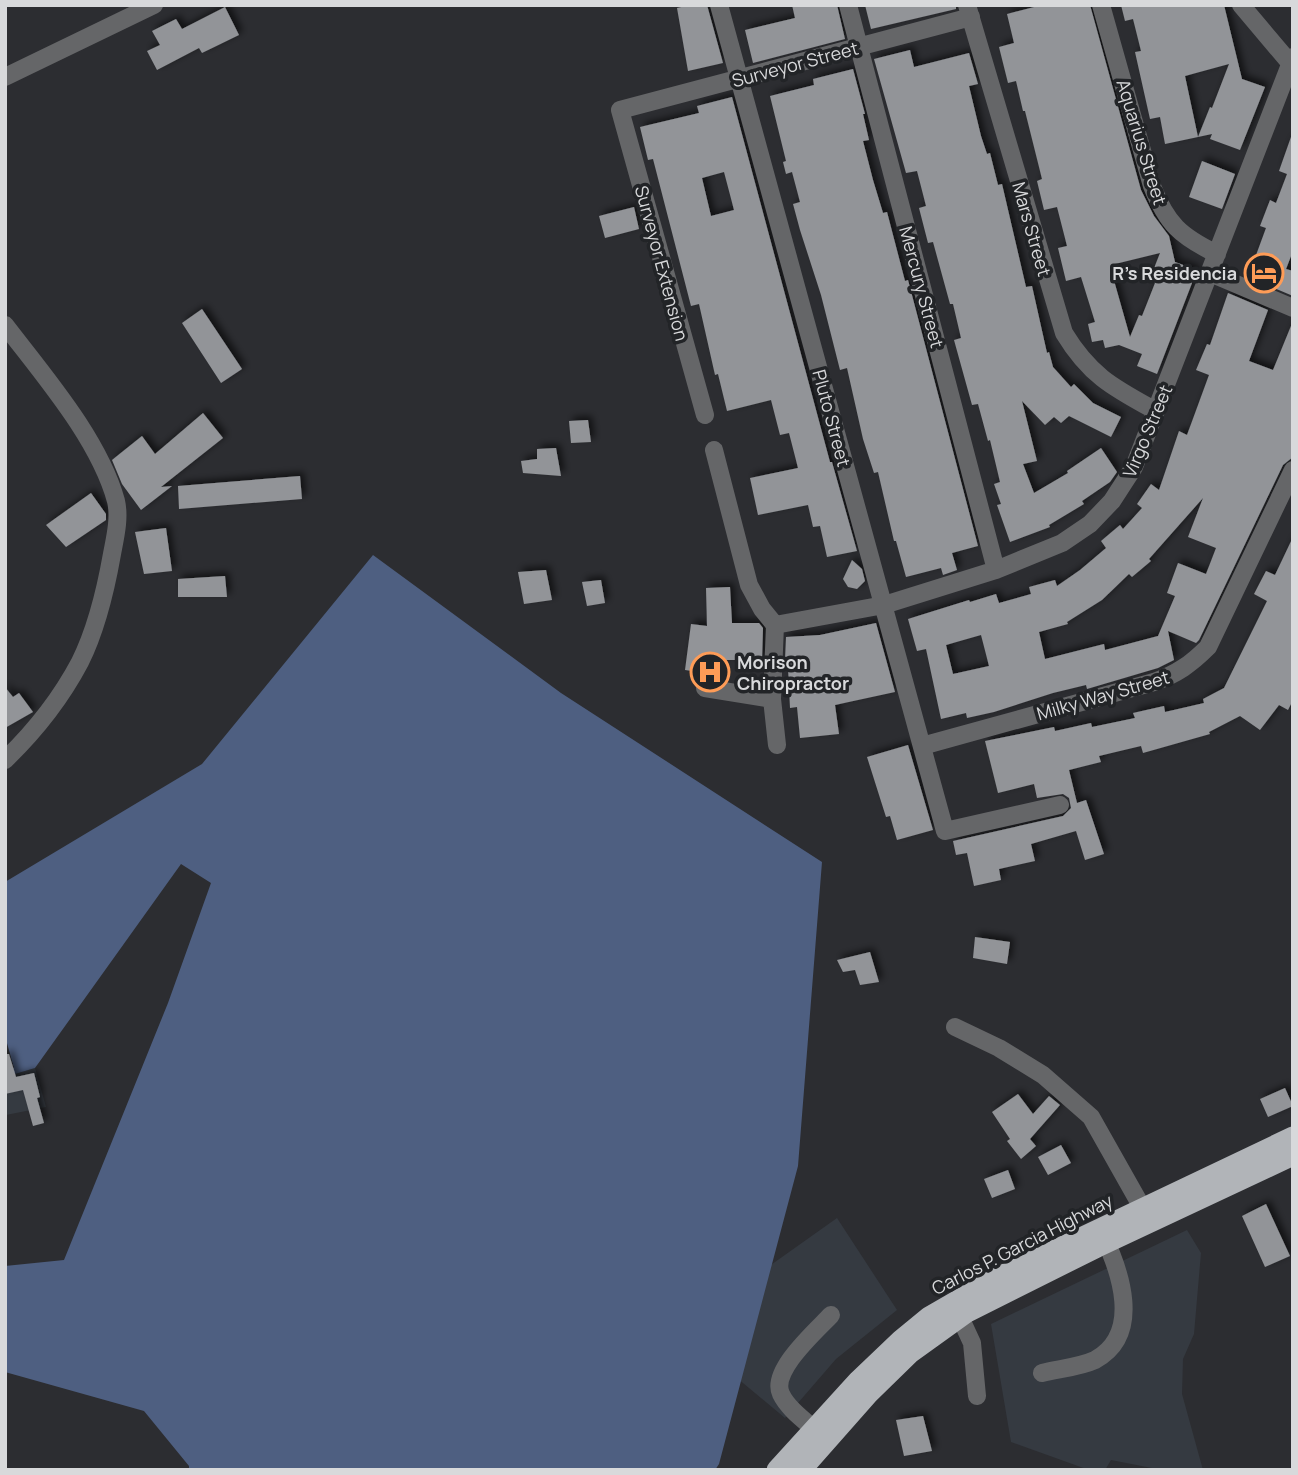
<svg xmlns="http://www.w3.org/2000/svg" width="1298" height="1475" viewBox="0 0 1298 1475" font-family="Manrope,sans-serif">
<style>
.built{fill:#353a41}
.forest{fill:#4e5f81}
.building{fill:#929498;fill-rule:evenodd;filter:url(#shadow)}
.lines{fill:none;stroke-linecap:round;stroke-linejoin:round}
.minor{stroke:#656668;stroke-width:18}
.highway{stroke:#b1b4b8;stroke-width:21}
.labels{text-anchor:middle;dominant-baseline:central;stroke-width:7;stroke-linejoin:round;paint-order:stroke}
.street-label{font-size:18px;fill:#d8d9db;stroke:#222427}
.poi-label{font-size:18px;font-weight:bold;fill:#d8d9db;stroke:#222427;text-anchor:end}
</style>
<defs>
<filter id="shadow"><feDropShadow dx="4" dy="-4" stdDeviation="3.5" flood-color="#0009"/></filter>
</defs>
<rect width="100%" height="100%" fill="#2c2d31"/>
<path class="built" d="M 35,1068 L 46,1107 L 6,1115 L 5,1077 Z
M 837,1218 L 897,1310 L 836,1359 L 785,1418 L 707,1353 L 754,1277 Z
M 1187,1230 L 1201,1253 L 1194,1334 L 1183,1359 L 1182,1394 L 1203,1470 L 1162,1470 L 1111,1460 L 1105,1470 L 1089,1470 L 1011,1442 L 991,1324 Z"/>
<path class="forest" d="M 373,555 L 561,693 L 822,862 L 798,1166 L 719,1464 L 715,1470 L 189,1470 L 189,1466 L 144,1411 L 5,1372 L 5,1266 L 64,1260 L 168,1003 L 211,883 L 181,864 L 35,1068 L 5,1077 L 5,1070 L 14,1068 L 5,1036 L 5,882 L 202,764 Z"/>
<path class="building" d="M 690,5 L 707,5 L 723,63 L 688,71 L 677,8 Z
M 792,5 L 837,5 L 845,39 L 753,63 L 745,30 L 795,18 Z
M 865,5 L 956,5 L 956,9 L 871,29 Z
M 1042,5 L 1090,5 L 1141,190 L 1154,216 L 1169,236 L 1175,262 L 1197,270 L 1157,374 L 1137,366 L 1142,354 L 1119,345 L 1105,348 L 1103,340 L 1092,342 L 1088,324 L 1095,322 L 1081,277 L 1066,281 L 1058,248 L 1067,246 L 1057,207 L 1044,210 L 1037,181 L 1042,179 L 1025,111 L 1023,111 L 1016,81 L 1008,83 L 999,47 L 1014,43 L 1007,14 ZM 1160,253 L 1149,281 L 1155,283 L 1142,316 L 1139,315 L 1130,337 L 1111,270 L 1116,269 L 1115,264 Z
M 1121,5 L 1224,5 L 1242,79 L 1265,87 L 1240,150 L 1210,139 L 1212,134 L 1198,137 L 1210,107 L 1212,108 L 1229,64 L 1185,76 L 1198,137 L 1165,144 L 1160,117 L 1150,119 L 1135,52 L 1141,51 L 1133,19 L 1125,21 Z
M 225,7 L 239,35 L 202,53 L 199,48 L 157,70 L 147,51 L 160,45 L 152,31 L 176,19 L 182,29 Z
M 910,50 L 914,67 L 969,53 L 978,84 L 969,86 L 981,136 L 987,154 L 990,153 L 998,185 L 1002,184 L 1026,287 L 1032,286 L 1047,353 L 1049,352 L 1053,367 L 1071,387 L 1074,384 L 1093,403 L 1121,417 L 1111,437 L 1069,416 L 1061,423 L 1054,417 L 1045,425 L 1022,401 L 1037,461 L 1023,464 L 1034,493 L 1068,473 L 1067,471 L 1101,448 L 1117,472 L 1110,482 L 1082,501 L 1084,504 L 1049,525 L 1050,527 L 1010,542 L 997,505 L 1001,504 L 994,484 L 1000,482 L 990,440 L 988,441 L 978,404 L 972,405 L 954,340 L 961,338 L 953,304 L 950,304 L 933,242 L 928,243 L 919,208 L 926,206 L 917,171 L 906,173 L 874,59 Z
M 853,69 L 865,114 L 863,114 L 869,140 L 863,141 L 873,180 L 883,213 L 887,212 L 905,281 L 908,280 L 978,546 L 952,553 L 957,570 L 943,575 L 941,568 L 906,577 L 896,541 L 894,541 L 878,472 L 874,473 L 863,439 L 847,368 L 840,370 L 821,295 L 800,230 L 793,204 L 800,202 L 792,172 L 786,174 L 783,162 L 786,161 L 770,96 L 814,85 L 813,79 Z
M 732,97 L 830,462 L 832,462 L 857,551 L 827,557 L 820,526 L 813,527 L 808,505 L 758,515 L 750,478 L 798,468 L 789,433 L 780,435 L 771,400 L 727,411 L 718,374 L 715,375 L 699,304 L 691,306 L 653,159 L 648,160 L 640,127 L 699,113 L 697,106 ZM 724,172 L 734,210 L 711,216 L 702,178 Z
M 1291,137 L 1293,251 L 1286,269 L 1293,271 L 1293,296 L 1248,277 L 1266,228 L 1260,226 L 1270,200 L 1276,203 L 1287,174 L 1279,171 Z
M 1202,161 L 1235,174 L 1222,209 L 1189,197 Z
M 634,207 L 639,229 L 605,238 L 599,216 Z
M 1228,293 L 1268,310 L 1249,361 L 1273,370 L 1293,321 L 1293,457 L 1283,465 L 1199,640 L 1196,643 L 1168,631 L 1174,660 L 1158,668 L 1087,689 L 1086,685 L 1053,693 L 994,712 L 967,718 L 966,713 L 941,719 L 926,649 L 917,651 L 908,619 L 969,600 L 970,602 L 996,594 L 999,603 L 1031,594 L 1029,587 L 1055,580 L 1057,586 L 1080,570 L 1106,548 L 1101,541 L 1120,525 L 1123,529 L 1142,508 L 1137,504 L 1151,484 L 1159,490 L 1179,431 L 1187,435 L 1209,375 L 1196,370 L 1207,344 L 1210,345 ZM 1203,498 L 1188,537 L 1216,548 L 1206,574 L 1178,563 L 1167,593 L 1175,596 L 1158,636 L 1105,650 L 1104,644 L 1045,659 L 1039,632 L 1068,624 L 1067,622 L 1102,600 L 1129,574 L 1132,577 L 1151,561 L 1149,559 ZM 981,635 L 989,666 L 953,674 L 946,645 Z
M 202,309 L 242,369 L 221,383 L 182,323 Z
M 203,413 L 223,438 L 161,487 L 172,486 L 141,510 L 122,484 L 112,460 L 142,436 L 155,454 Z
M 588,420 L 591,442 L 571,443 L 569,421 Z
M 556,448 L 561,476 L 523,473 L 521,461 L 537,459 L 537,449 Z
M 300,476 L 302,499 L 179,509 L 178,486 Z
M 91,493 L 106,514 L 106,520 L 66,547 L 46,525 Z
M 166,528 L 172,571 L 144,574 L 135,532 Z
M 1293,537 L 1293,700 L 1288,710 L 1279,705 L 1260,730 L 1240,716 L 1209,732 L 1210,734 L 1143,753 L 1141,746 L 1099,756 L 1101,762 L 1069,770 L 1077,803 L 1086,800 L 1104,854 L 1085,860 L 1076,831 L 1031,844 L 1035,861 L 999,869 L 1001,880 L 974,886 L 967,853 L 956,855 L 953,841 L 1063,816 L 1071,808 L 1069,798 L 1063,794 L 1037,798 L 1034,784 L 998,793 L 985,741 L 1054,727 L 1055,731 L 1091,723 L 1092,727 L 1135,718 L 1133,713 L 1164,706 L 1165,712 L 1204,703 L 1203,699 L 1224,688 L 1267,601 L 1254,594 L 1266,571 L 1275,575 Z
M 852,560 L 862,569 L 865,581 L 857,589 L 848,587 L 843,579 Z
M 546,570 L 552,600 L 524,604 L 518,572 Z
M 225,576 L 227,597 L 178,597 L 178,579 Z
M 601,580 L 605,603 L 587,606 L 582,582 Z
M 730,587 L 732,623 L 759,623 L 763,628 L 762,660 L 722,660 L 719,675 L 685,670 L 691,624 L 707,626 L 706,588 Z
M 876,623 L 895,692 L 835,705 L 839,734 L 800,738 L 797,707 L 790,708 L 788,668 L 785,660 L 786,637 L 820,635 Z
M 5,687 L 13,697 L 19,693 L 33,712 L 5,728 Z
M 908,745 L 933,830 L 897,840 L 890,816 L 886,817 L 867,757 Z
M 975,937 L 1010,942 L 1007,964 L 973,958 Z
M 870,952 L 879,982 L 860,985 L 855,970 L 843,972 L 837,960 Z
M 5,1054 L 9,1054 L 16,1077 L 34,1073 L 40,1097 L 37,1098 L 44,1123 L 33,1126 L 23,1090 L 5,1094 Z
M 1285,1088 L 1293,1106 L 1268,1117 L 1260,1099 Z
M 1018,1094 L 1033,1114 L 1049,1096 L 1060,1105 L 1030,1139 L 1036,1146 L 1021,1159 L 1007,1141 L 1010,1139 L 992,1112 Z
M 1061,1145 L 1071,1163 L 1048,1175 L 1038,1157 Z
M 1008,1170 L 1015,1189 L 992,1198 L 984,1179 Z
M 1266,1204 L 1290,1256 L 1265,1267 L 1242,1216 Z
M 923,1416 L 932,1451 L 904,1456 L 896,1420 Z"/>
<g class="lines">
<path class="minor" d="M 719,5 L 945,831 L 1060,805
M 848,5 L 996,570
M 967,5 L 1064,333 C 1090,376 1114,388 1156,411
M 1101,5 L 1152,186 C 1167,224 1180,236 1217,254
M 1241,5 L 1290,63
M 5,77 L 154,5
M 1210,273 L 1293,308
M 5,325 C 44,376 99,439 116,501 C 120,518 115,538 112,554 C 106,588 95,632 80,662 C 61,698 34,732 5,760
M 705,415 L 620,110 L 971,17
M 714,450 L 749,585 L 762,609 L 775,625
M 775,625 L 884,605 L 996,570 L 1062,543 L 1090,524 L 1112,501 L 1134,467 L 1293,57
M 775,625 L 772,699 L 777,745
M 705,688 L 772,699
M 922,746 L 1154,682 C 1177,674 1191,664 1208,647 L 1293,470
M 955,1027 L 999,1048 L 1043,1075 L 1091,1117 L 1148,1218
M 960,1317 L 972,1343 L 977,1396
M 1042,1373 C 1058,1369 1080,1367 1095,1360 C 1143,1334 1120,1270 1102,1233
M 823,1437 C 810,1424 789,1411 781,1394 C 770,1371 816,1331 831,1315"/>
<path class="highway" d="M 777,1470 L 858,1381 L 901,1340 L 929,1317 L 995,1279 L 1293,1137
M 801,1470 L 868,1394 L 910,1353 L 967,1312 L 1097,1247 L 1293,1155"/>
</g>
<defs>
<symbol id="hotel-ring" viewBox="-11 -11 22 22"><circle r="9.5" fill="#222427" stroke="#fe9c57" stroke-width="1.5"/><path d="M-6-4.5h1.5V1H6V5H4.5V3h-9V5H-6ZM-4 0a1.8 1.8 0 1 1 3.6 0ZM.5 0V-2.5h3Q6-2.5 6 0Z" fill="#fe9c57"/></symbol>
<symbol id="hospital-ring" viewBox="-11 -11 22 22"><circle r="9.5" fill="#222427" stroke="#fe9c57" stroke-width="1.5"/><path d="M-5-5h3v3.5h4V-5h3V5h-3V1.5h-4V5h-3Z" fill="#fe9c57"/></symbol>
</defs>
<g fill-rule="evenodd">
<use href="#hotel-ring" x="1242" y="251" width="44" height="44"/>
<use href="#hospital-ring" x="688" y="650" width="44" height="44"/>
</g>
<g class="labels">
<g class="street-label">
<text transform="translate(795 64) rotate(-15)">Surveyor Street</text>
<text transform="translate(1142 142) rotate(73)">Aquarius Street</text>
<text transform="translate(1032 229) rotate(74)">Mars Street</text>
<text transform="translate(662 263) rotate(75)">Surveyor Extension</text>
<text transform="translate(922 287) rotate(75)">Mercury Street</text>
<text transform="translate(832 418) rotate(75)">Pluto Street</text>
<text transform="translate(1147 431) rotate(-67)">Virgo Street</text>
<text transform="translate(1103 695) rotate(-16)">Milky Way Street</text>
<text transform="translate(1022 1244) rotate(-27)">Carlos P. Garcia Highway</text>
</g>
<g class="poi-label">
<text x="1237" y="273">R's Residencia</text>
<text x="737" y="662" text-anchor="start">Morison<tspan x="737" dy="21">Chiropractor</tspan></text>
</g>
</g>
<rect width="1298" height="1475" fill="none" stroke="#d8d9db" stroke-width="14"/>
</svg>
